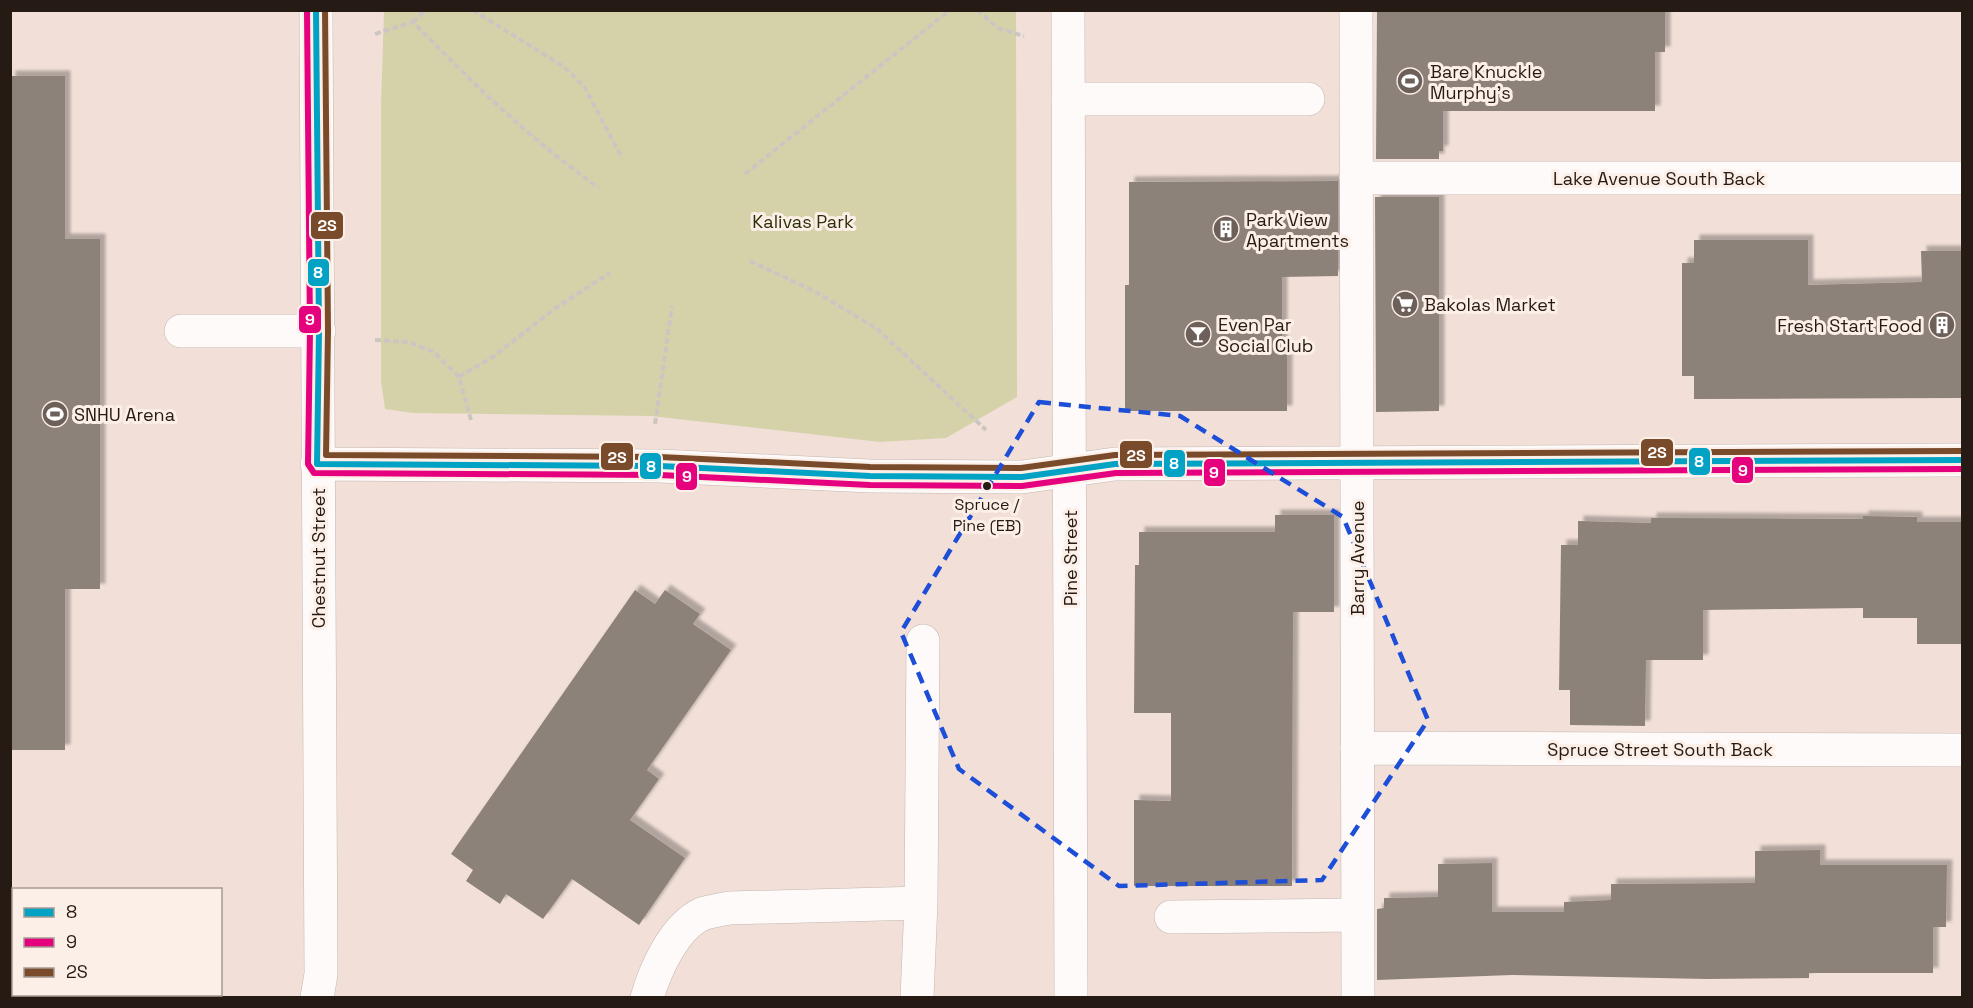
<svg xmlns="http://www.w3.org/2000/svg" width="1973" height="1008" viewBox="0 0 1973 1008" font-family="'Space Grotesk',sans-serif">
<style>
.green{fill:#d5d2aa}
.building{fill:#8d827a;filter:url(#shadow)}
.lines{fill:none;stroke-linecap:round;stroke-linejoin:round}
.minor-casing{stroke:#c4b6af;stroke-width:34}
.path{stroke:#ccc6c3;stroke-width:4;stroke-dasharray:6 3;stroke-linecap:butt}
.minor{stroke:#fdfaf9;stroke-width:33}
.bus-1-casing{stroke:#fcefe8;stroke-width:10}
.bus-2-casing{stroke:#fcefe8;stroke-width:10}
.bus-3-casing{stroke:#fcefe8;stroke-width:10}
.bus-1{stroke:#02a2c5;stroke-width:6}
.bus-2{stroke:#e5007d;stroke-width:6}
.bus-3{stroke:#7a4b2a;stroke-width:6}
.marked{fill:none;stroke:#1d4ed8;stroke-width:4.5;stroke-dasharray:12 8;stroke-linejoin:round}
.bus-dot{fill:#251a14;stroke:#fcefe8;stroke-width:2}
.labels{text-anchor:middle;dominant-baseline:central;stroke-width:6;stroke-linejoin:round;paint-order:stroke}
.bus-label{font-size:16px;fill:#251a14;stroke:#fcefe8}
.poi-label{font-size:18px;fill:#251a14;stroke:#fcefe8;text-anchor:start}
.street-label{font-size:18px;fill:#251a14;stroke:#fcefe8}
.park-label{font-size:18px;fill:#2b2f08;stroke:#fcefe8}
.line-badge{stroke:#fcefe8;stroke-width:2}
.badge-label{font-size:16px;text-anchor:middle;font-weight:bold;fill:#fff}
</style>
<defs>
<filter id="shadow"><feDropShadow dx="5.5" dy="-5.5" stdDeviation="1.5" flood-color="#0004"/></filter>
</defs>
<rect width="100%" height="100%" fill="#f2e0d8"/>
<path class="green" d="M 384,11 L 1016,11 L 1017,397 L 946,438 L 880,442 L 651,416 L 413,413 L 385,409 L 381,381 L 381,106 Z"/>
<path class="building" d="M 1377,10 L 1665,10 L 1665,52 L 1655,52 L 1655,111 L 1443,111 L 1443,151 L 1439,151 L 1439,159 L 1376,159 Z
M 10,76 L 65,76 L 65,239 L 100,239 L 100,589 L 65,589 L 65,750 L 10,750 Z
M 1338,181 L 1338,276 L 1282,277 L 1282,351 L 1287,351 L 1287,411 L 1125,411 L 1125,285 L 1129,285 L 1129,182 Z
M 1375,197 L 1439,197 L 1439,411 L 1376,412 Z
M 1694,240 L 1808,240 L 1808,285 L 1922,282 L 1921,251 L 1962,251 L 1962,398 L 1694,399 L 1694,376 L 1682,376 L 1682,263 L 1694,263 Z
M 1275,515 L 1334,515 L 1334,612 L 1293,612 L 1292,886 L 1134,886 L 1134,800 L 1171,801 L 1171,713 L 1134,713 L 1135,565 L 1139,565 L 1139,532 L 1275,532 Z
M 1863,516 L 1917,517 L 1917,522 L 1962,522 L 1962,644 L 1917,644 L 1917,618 L 1863,618 L 1863,608 L 1703,610 L 1703,660 L 1646,660 L 1645,726 L 1570,725 L 1570,690 L 1559,690 L 1561,545 L 1578,545 L 1578,521 L 1651,523 L 1651,518 L 1863,519 Z
M 635,590 L 655,604 L 665,590 L 700,614 L 693,624 L 731,650 L 647,770 L 659,779 L 630,820 L 685,858 L 639,925 L 572,879 L 543,919 L 506,894 L 500,904 L 466,881 L 473,870 L 451,854 Z
M 1820,850 L 1820,865 L 1947,865 L 1946,927 L 1933,927 L 1933,973 L 1809,973 L 1809,978 L 1707,979 L 1512,975 L 1377,980 L 1377,909 L 1384,908 L 1384,898 L 1438,897 L 1438,864 L 1492,863 L 1492,912 L 1564,912 L 1564,902 L 1611,900 L 1611,884 L 1755,883 L 1755,851 Z"/>
<g class="lines">
<defs>
<path id="minor" d="M 316,10 L 321,974 L 317,998
M 1068,10 L 1071,998
M 1356,10 L 1358,998
M 1068,99 L 1308,99
M 1356,178 L 1962,178
M 181,331 L 319,331
M 317,464 L 660,466 L 870,476 L 1022,477 L 1115,464 L 1962,460
M 1357,748 L 1962,750
M 1171,917 L 1357,915
M 647,998 C 655,970 674,927 702,914 C 710,911 721,910 729,908 L 921,903 L 923,641
M 917,998 L 921,903"/>
</defs>
<use href="#minor" class="minor-casing"/>
<path class="path" d="M 473,10 L 564,67 L 584,86 L 622,158
M 977,10 L 998,28 L 1024,36
M 413,22 L 425,10
M 375,34 L 413,22 C 474,84 527,137 599,188
M 745,174 L 950,10
M 750,261 L 814,291 L 876,328 L 986,430
M 375,340 L 409,342 L 434,352 L 459,377 L 471,420
M 459,377 L 494,356 L 557,307 L 610,273
M 655,424 L 672,306"/>
<use href="#minor" class="minor"/>
<defs>
<path id="bus-1" d="M 316,10 L 319,331 L 317,464 L 660,466 L 870,476 L 1022,477 L 1115,464 L 1962,460"/>
<path id="bus-2" d="M 307,10 L 310,331 L 308,464 L 314,473 L 660,475 L 870,485 L 1022,486 L 1116,473 L 1962,469"/>
<path id="bus-3" d="M 325,10 L 328,331 L 326,455 L 660,457 L 870,467 L 1021,468 L 1115,455 L 1962,451"/>
</defs>
<use href="#bus-1" class="bus-1-casing"/>
<use href="#bus-2" class="bus-2-casing"/>
<use href="#bus-3" class="bus-3-casing"/>
<use href="#bus-1" class="bus-1"/>
<use href="#bus-2" class="bus-2"/>
<use href="#bus-3" class="bus-3"/>
</g>
<path class="marked" d="M 1039,402 L 1180,416 L 1343,517 L 1428,720 L 1322,880 L 1119,886 L 959,769 L 901,632 Z"/>
<defs>
<symbol id="stadium-disc" viewBox="-11 -11 22 22"><circle r="9.5" fill="#6d5f59" stroke="#fcefe8"/><path d="M0-5a6.5 5 0 1 0 0 10a6.5 5 0 1 0 0-10ZM-3.5-1.8h7v3.6h-7Z" fill="#fff"/></symbol>
<symbol id="building-disc" viewBox="-11 -11 22 22"><circle r="9.5" fill="#6d5f59" stroke="#fcefe8"/><path d="M-4-6H4V6H1V3H-1V6H-4ZM-2.5-4.3h1.7v1.8h-1.7ZM.8-4.3h1.7v1.8H.8ZM-2.5-1h1.7V.8h-1.7ZM.8-1h1.7V.8H.8Z" fill="#fff"/></symbol>
<symbol id="supermarket-disc" viewBox="-11 -11 22 22"><circle r="9.5" fill="#6d5f59" stroke="#fcefe8"/><path d="M-6-5.5h2.5l.6 2H6L4.5 2H-2.5L-4.4-4H-6ZM-1.5 3.2a1.3 1.3 0 1 0 .1 0ZM3 3.2a1.3 1.3 0 1 0 .1 0Z" fill="#fff"/></symbol>
<symbol id="bar-disc" viewBox="-11 -11 22 22"><circle r="9.5" fill="#6d5f59" stroke="#fcefe8"/><path d="M-6-5H6L.8 .8V4.5H3.5V6h-7V4.5H-.8V.8Z" fill="#fff"/></symbol>
</defs>
<g fill-rule="evenodd">
<use href="#stadium-disc" x="1395" y="66" width="30" height="30"/>
<use href="#building-disc" x="1211" y="214" width="30" height="30"/>
<use href="#supermarket-disc" x="1390" y="289" width="30" height="30"/>
<use href="#building-disc" x="1927" y="310" width="30" height="30"/>
<use href="#bar-disc" x="1183" y="319" width="30" height="30"/>
<use href="#stadium-disc" x="40" y="399" width="30" height="30"/>
</g>
<circle class="bus-dot" cx="987" cy="486" r="5"/>
<g class="labels">
<g class="bus-label">
<text x="987" y="504">Spruce /<tspan x="987" dy="21">Pine (EB)</tspan></text>
</g>
<g class="poi-label">
<text x="1430" y="71">Bare Knuckle<tspan x="1430" dy="21">Murphy's</tspan></text>
<text x="1246" y="219">Park View<tspan x="1246" dy="21">Apartments</tspan></text>
<text x="1424" y="304">Bakolas Market</text>
<text x="1218" y="324">Even Par<tspan x="1218" dy="21">Social Club</tspan></text>
<text x="1922" y="325" text-anchor="end">Fresh Start Food</text>
<text x="74" y="414">SNHU Arena</text>
</g>
<g class="street-label">
<text x="1659" y="178">Lake Avenue South Back</text>
<text transform="translate(318 558) rotate(-90)">Chestnut Street</text>
<text transform="translate(1070 558) rotate(-90)">Pine Street</text>
<text transform="translate(1357 558) rotate(-90)">Barry Avenue</text>
<text x="1660" y="749">Spruce Street South Back</text>
</g>
<g class="park-label">
<text x="803" y="221">Kalivas Park</text>
</g>
</g>
<g class="line-badge">
<rect x="310" y="211" width="34" height="29" rx="6" fill="#7a4b2a"/>
<rect x="307" y="258" width="23" height="29" rx="6" fill="#02a2c5"/>
<rect x="298" y="305" width="24" height="29" rx="6" fill="#e5007d"/>
<rect x="1640" y="438" width="34" height="29" rx="6" fill="#7a4b2a"/>
<rect x="1119" y="440" width="34" height="29" rx="6" fill="#7a4b2a"/>
<rect x="600" y="442" width="34" height="29" rx="6" fill="#7a4b2a"/>
<rect x="1688" y="447" width="23" height="29" rx="6" fill="#02a2c5"/>
<rect x="1163" y="449" width="23" height="29" rx="6" fill="#02a2c5"/>
<rect x="639" y="452" width="23" height="28" rx="6" fill="#02a2c5"/>
<rect x="1731" y="456" width="23" height="28" rx="6" fill="#e5007d"/>
<rect x="1203" y="458" width="23" height="29" rx="6" fill="#e5007d"/>
<rect x="675" y="462" width="23" height="29" rx="6" fill="#e5007d"/>
</g>
<g class="badge-label">
<text x="327" y="231">2S</text>
<text x="318" y="278">8</text>
<text x="310" y="325">9</text>
<text x="1657" y="458">2S</text>
<text x="1136" y="461">2S</text>
<text x="617" y="463">2S</text>
<text x="1699" y="467">8</text>
<text x="1174" y="469">8</text>
<text x="651" y="472">8</text>
<text x="1743" y="476">9</text>
<text x="1214" y="478">9</text>
<text x="687" y="482">9</text>
</g>
<rect width="1973" height="1008" fill="none" stroke="#251a14" stroke-width="24"/>
<rect x="12" y="888" width="210" height="108" fill="#fcefe8" stroke="#a69a93" stroke-width="1.5"/>
<rect x="24" y="908" width="30" height="9" fill="#02a2c5" stroke="#a69a93" stroke-width="1.5"/>
<text x="66" y="918" font-size="18" fill="#251a14">8</text>
<rect x="24" y="938" width="30" height="9" fill="#e5007d" stroke="#a69a93" stroke-width="1.5"/>
<text x="66" y="948" font-size="18" fill="#251a14">9</text>
<rect x="24" y="968" width="30" height="9" fill="#7a4b2a" stroke="#a69a93" stroke-width="1.5"/>
<text x="66" y="978" font-size="18" fill="#251a14">2S</text>
</svg>
